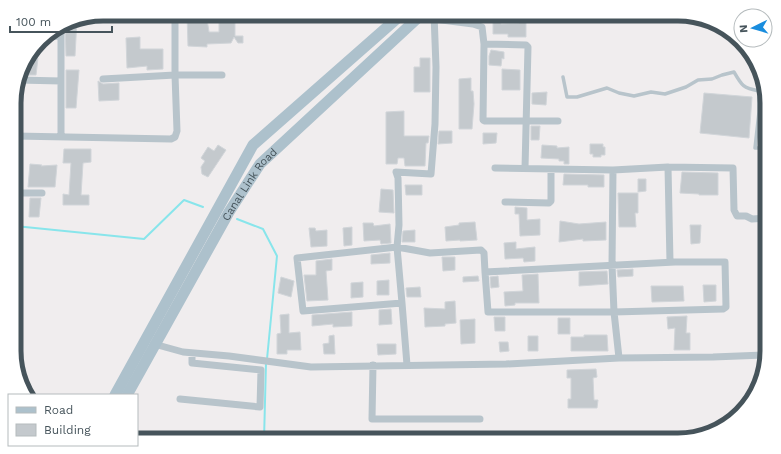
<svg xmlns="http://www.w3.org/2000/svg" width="781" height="454" viewBox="0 0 781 454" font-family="'Work Sans',sans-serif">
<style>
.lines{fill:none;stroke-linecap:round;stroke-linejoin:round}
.stream{stroke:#88e5eb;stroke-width:2}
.building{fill:#c4c9cd;stroke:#d1d5d9}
.service{stroke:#b8c4cb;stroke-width:3.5}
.minor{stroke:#b8c4cb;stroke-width:7}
.primary{stroke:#adc1cc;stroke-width:11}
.labels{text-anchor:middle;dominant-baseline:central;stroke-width:3;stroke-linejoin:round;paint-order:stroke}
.street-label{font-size:11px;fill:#46545b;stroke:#fff}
.rim{fill:none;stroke:#46545b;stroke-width:5}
</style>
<rect width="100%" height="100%" fill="#f0edee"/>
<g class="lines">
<path class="stream" d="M 237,219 L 263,229 L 277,256 L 267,359
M 15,226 L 144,239 L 184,200 L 203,207
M 264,440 L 266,363"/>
</g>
<path class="building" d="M 187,14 L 209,14 L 207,19 L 209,32 L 219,32 L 219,19 L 233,18 L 233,20 L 235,20 L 235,36 L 243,36 L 243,43 L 238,43 L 234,37 L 231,43 L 207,44 L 207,47 L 188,46 Z
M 520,14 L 526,14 L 526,37 L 508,37 L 508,34 L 493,34 L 493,22 L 501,21 L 501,24 L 519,23 Z
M 547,14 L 575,14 L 574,22 L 561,21 L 562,19 L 547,18 Z
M 77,19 L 75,56 L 66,56 L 65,23 L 69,21 Z
M 140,37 L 140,49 L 163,49 L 163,69 L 147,70 L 147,66 L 127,68 L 126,38 Z
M 491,50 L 504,52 L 504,59 L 502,58 L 501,66 L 489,65 L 489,56 Z
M 28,58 L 38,58 L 36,75 L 20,75 L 23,64 Z
M 420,58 L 430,58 L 430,92 L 414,92 L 414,67 L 420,67 Z
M 502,69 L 520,70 L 520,90 L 502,90 Z
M 66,70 L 79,70 L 76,108 L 66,108 Z
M 471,78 L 471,91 L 473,91 L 474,104 L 472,129 L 459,129 L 459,79 Z
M 98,81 L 103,84 L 119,83 L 119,100 L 99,101 Z
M 547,92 L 546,105 L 532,104 L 532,93 Z
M 704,93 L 752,97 L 749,138 L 700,133 Z
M 404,111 L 404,136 L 429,136 L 428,143 L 426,143 L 425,166 L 405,166 L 404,158 L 398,158 L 397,164 L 386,164 L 386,112 Z
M 531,126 L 540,126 L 539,140 L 531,140 Z
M 439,131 L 452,131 L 452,143 L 438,144 Z
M 483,133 L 497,133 L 496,143 L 483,144 Z
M 590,144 L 603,144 L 603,147 L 605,147 L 605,155 L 601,155 L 601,157 L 593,157 L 593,154 L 590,154 Z
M 218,145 L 226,150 L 208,177 L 202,174 L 201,167 L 205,161 L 201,158 L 208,147 L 214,151 Z
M 542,145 L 557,146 L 557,148 L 569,147 L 569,164 L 564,164 L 564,161 L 559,161 L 559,159 L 541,158 Z
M 64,149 L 91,149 L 91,162 L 83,163 L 81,195 L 89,195 L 89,205 L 63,205 L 63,194 L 69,195 L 71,163 L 63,163 Z
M 30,164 L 42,165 L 41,166 L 57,165 L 55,187 L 28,187 Z
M 682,172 L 718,173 L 718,195 L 699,195 L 699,194 L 680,193 Z
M 564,174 L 604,175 L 604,187 L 588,187 L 588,185 L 563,185 Z
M 638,179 L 646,179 L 646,191 L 638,192 Z
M 405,185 L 422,185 L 422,195 L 406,195 Z
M 381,189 L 393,190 L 394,213 L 379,212 Z
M 618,193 L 638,193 L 638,213 L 635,213 L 636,227 L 619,227 Z
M 30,198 L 41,198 L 39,217 L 29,217 Z
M 515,207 L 527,208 L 527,220 L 540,219 L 540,235 L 520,236 L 519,214 L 515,214 Z
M 560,221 L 579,224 L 606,222 L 606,240 L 583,241 L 583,239 L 559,242 Z
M 475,222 L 477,240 L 460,241 L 460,240 L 446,241 L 445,227 L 459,225 L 459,223 Z
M 363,223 L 373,223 L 374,226 L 390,224 L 391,243 L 381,244 L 380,240 L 364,241 Z
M 690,225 L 701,225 L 700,243 L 691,244 Z
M 352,227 L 352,245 L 344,246 L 343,228 Z
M 309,228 L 315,228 L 316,231 L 327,230 L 327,246 L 311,247 Z
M 415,230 L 415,242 L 402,242 L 403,231 Z
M 516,242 L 516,249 L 535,247 L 535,261 L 524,262 L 523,258 L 505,259 L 504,243 Z
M 390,253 L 390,263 L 371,264 L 371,255 Z
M 442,257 L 455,257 L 455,270 L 443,271 Z
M 332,259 L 332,270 L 326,271 L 328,300 L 307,301 L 304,275 L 316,275 L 316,261 Z
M 633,269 L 633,276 L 618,277 L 617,270 Z
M 607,271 L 608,284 L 579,286 L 579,272 Z
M 538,274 L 539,303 L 515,303 L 515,305 L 505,306 L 504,292 L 523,291 L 522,275 Z
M 478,276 L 479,281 L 463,282 L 463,277 Z
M 498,276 L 499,287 L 491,288 L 490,277 Z
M 281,277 L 294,281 L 291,297 L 278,293 Z
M 389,280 L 389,295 L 377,295 L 377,281 Z
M 363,282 L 363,297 L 351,298 L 351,283 Z
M 703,285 L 716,285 L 716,301 L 704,302 Z
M 651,286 L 683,286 L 684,301 L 652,302 Z
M 420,287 L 421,297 L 407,297 L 406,288 Z
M 455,301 L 456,323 L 445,324 L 445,326 L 425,327 L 424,308 L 445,309 L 445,302 Z
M 391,309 L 392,324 L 379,325 L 379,310 Z
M 352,312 L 352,326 L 333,327 L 333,324 L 312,326 L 312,315 Z
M 289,314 L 289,333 L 300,332 L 301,350 L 287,350 L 287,354 L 277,354 L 277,334 L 281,333 L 280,315 Z
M 687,316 L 686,333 L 690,333 L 690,350 L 674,350 L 675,328 L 668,329 L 667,317 Z
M 494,317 L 505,317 L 505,331 L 495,331 Z
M 558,318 L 570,318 L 570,334 L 558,334 Z
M 475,319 L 475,343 L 461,344 L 460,320 Z
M 334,335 L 335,354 L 324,354 L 323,344 L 329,343 L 329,336 Z
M 584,335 L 607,335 L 608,351 L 571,351 L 571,337 L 584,337 Z
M 528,336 L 538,336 L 538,351 L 528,351 Z
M 499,342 L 508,342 L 509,351 L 500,352 Z
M 377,344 L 396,344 L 396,354 L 378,355 Z
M 596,369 L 597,377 L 593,378 L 594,400 L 598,400 L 597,408 L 568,408 L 568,399 L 571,399 L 571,378 L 567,378 L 567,370 Z"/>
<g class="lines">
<path class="service" d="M 563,77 L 567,97 L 577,97 L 607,88 L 619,93 L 634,96 L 651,92 L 665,94 L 686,87 L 698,80 L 712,79 L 722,75 L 734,72 C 742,86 743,88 759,91 L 759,112 L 755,148 L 767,148"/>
<path class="minor" d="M 434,14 L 436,67 L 435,124 L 431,174 L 396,172 L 398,178 L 399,225 L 397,247 L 402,303 L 303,311 L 297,258 L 397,247 L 430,253 L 481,250 L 484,253 L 485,272 L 675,262 L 725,262 L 726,307 L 723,309 L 614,312 L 488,312 L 485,272
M 646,16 L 707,22
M 434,19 L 473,24 L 482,27 L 484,44 L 483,120 L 485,121 L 558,121
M 44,37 L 61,36
M 484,44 L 526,45 L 528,47 L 525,168
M 103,79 L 175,75 L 222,75
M 18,80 L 61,81
M 15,136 L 171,139 L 175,137 L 177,131 L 175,75 L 175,14
M 61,137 L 61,26
M 668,167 L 733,168 L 734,210 L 737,216 L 746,216 L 752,219 L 767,218
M 495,168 L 613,170 L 668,167 L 670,262
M 613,170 L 612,265 L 614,312 L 619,358
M 15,193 L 42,193
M 505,202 L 549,203 L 551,201 L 551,169
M 402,303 L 407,365
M 154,344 L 183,352 L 229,356 L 311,367 L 506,364 L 619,358 L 713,357 L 767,355
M 373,365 L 372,419 L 480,419
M 180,399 L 260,407 L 261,370 L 192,363 L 192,353
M 157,435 L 188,435 L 242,438"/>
<g class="primary">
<path d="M 115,395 L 253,145 L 402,14"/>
<path id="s1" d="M 127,395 L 229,212 L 260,164 L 422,14"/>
</g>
</g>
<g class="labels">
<g class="street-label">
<text stroke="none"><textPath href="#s1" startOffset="244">Canal Link Road</textPath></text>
</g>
</g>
<path d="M0 0H781V454H0ZM103 21H678A82 82 0 0 1 760 103V351A82 82 0 0 1 678 433H103A82 82 0 0 1 21 351V103A82 82 0 0 1 103 21Z" fill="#fff" fill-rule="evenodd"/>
<path class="rim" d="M103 21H678A82 82 0 0 1 760 103V351A82 82 0 0 1 678 433H103A82 82 0 0 1 21 351V103A82 82 0 0 1 103 21Z"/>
<rect x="8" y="394" width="130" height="52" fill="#ffffff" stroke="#b5bbbd"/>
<rect x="16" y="407" width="20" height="6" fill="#adc1cc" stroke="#b5bbbd"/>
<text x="44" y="414" font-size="12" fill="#46545b">Road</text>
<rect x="16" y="424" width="20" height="12" fill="#c4c9cd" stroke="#b5bbbd"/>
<text x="44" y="434" font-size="12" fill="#46545b">Building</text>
<g transform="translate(753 28) rotate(265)"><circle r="19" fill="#ffffff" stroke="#b5bbbd"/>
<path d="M0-3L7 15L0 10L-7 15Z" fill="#198dde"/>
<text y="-6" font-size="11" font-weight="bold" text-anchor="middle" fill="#46545b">N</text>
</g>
<path d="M10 26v6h102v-6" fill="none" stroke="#46545b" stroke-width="2"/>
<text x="16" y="26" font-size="12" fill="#46545b" stroke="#ffffff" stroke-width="3" paint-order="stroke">100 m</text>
</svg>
